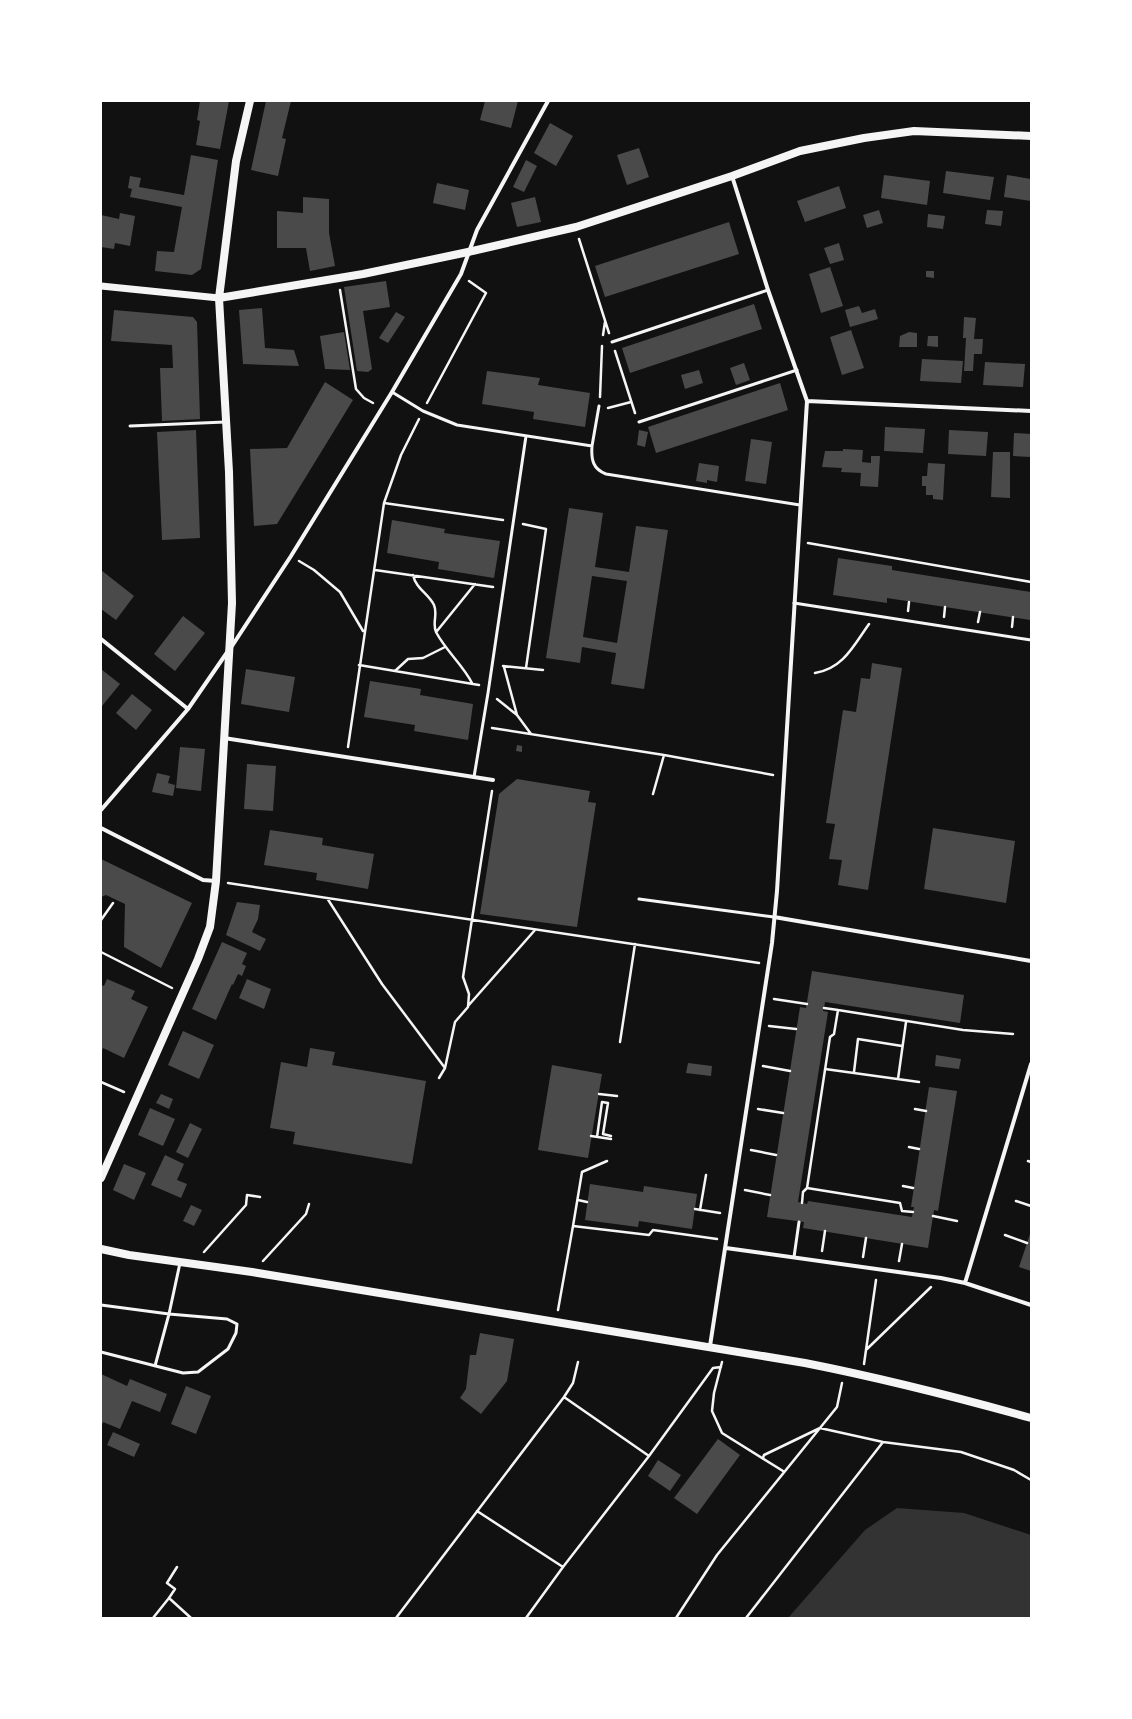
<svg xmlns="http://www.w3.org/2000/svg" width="1132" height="1719" viewBox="0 0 1132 1719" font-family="Manrope,sans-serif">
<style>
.water{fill:#333}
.building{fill:#4a4a4a;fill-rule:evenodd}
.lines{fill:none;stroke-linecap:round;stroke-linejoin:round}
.path{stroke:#f5f5f5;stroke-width:2.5}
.service{stroke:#f5f5f5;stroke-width:3}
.minor{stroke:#f5f5f5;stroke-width:4}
.tertiary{stroke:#f5f5f5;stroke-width:7}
.secondary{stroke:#f5f5f5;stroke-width:8}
</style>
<rect width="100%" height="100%" fill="#111"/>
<path class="water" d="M 897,1508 L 964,1513 L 1031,1535 L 1031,1618 L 788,1618 L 865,1530 Z"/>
<path class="building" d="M 200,101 L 229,101 L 220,149 L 196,145 L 200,121 L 197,120 Z
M 266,101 L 291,101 L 282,138 L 286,139 L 278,176 L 251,170 Z
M 485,101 L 518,101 L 511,128 L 480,120 Z
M 550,123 L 573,136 L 556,166 L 534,153 Z
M 639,148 L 649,177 L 627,185 L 617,155 Z
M 191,155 L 218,160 L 201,269 L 192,275 L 155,271 L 157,251 L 174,252 L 182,207 L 130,197 L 132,189 L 128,188 L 130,176 L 141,178 L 139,187 L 184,195 Z
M 526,160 L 537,166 L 524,192 L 513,187 Z
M 946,171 L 994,177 L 990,200 L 943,193 Z
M 884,175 L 930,181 L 927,205 L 881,198 Z
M 1007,175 L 1031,179 L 1031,201 L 1004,197 Z
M 437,183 L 469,190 L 465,210 L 433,203 Z
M 839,186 L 846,208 L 805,222 L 797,201 Z
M 303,197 L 329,199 L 329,233 L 335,266 L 310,271 L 306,248 L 277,248 L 277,211 L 303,213 Z
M 535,197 L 541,222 L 517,227 L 511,203 Z
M 879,210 L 883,223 L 867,228 L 863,215 Z
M 987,210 L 1003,211 L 1001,226 L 985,224 Z
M 120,213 L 135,216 L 130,246 L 115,243 L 114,249 L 101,247 L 101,215 L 119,219 Z
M 928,214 L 945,216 L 943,229 L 927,227 Z
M 729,222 L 739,254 L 605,297 L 595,266 Z
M 839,243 L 844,260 L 830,264 L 824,248 Z
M 830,267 L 843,306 L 821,313 L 809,274 Z
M 926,271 L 934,271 L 934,278 L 926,277 Z
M 386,281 L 390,307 L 363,311 L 372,369 L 368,372 L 357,371 L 344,287 Z
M 754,304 L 762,329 L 630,373 L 622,348 Z
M 859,306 L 862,313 L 875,309 L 878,319 L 850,327 L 845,310 Z
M 262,308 L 265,348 L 294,350 L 299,366 L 243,364 L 239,310 Z
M 114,310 L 193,317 L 197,322 L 200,419 L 162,421 L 160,368 L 173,368 L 172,345 L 111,341 Z
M 396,312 L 405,317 L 388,343 L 379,338 Z
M 964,317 L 976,318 L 974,339 L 983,339 L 982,354 L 974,354 L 973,371 L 964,371 L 966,338 L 963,338 Z
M 851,330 L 864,368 L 842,375 L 830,337 Z
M 344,332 L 350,370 L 325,369 L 320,336 Z
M 909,332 L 917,333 L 917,347 L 899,347 L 900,336 Z
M 928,336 L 938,336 L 938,347 L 927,346 Z
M 922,359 L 963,361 L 961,383 L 920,381 Z
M 985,362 L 1025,364 L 1023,387 L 983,385 Z
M 744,363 L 750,380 L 736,385 L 730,368 Z
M 699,370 L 703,383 L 685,389 L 681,375 Z
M 487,371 L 540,378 L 538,385 L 590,393 L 585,427 L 533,419 L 534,412 L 482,404 Z
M 325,382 L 353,400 L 277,524 L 254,526 L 250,449 L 287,448 Z
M 780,383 L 788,410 L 656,453 L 648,427 Z
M 885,427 L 925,429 L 923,453 L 884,451 Z
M 196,430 L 200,538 L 162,540 L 157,432 Z
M 639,430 L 648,432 L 645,447 L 637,445 Z
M 949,430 L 988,432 L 986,456 L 948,454 Z
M 1014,433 L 1031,434 L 1031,457 L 1013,456 Z
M 751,439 L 772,442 L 766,484 L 745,481 Z
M 843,449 L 863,450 L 862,462 L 871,463 L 871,456 L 880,456 L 878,487 L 860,486 L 861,473 L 841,472 L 842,468 L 822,467 L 825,451 L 843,451 Z
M 993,452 L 1010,452 L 1010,498 L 991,497 Z
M 699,463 L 719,466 L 717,482 L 707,480 L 707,483 L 696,481 Z
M 928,463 L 945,464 L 943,500 L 933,499 L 933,495 L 926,495 L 926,486 L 922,486 L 922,476 L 927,476 Z
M 569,508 L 603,513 L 595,567 L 629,572 L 636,526 L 668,530 L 644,689 L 611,684 L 616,653 L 582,647 L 580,663 L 546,658 ZM 592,576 L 627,581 L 617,643 L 583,637 Z
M 392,520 L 445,529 L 444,533 L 500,541 L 494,578 L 438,569 L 439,562 L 387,553 Z
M 838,558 L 892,566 L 892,570 L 1031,592 L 1030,620 L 887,598 L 887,603 L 833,595 Z
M 101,570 L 134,596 L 116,620 L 101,609 Z
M 183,616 L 205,633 L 175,671 L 154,654 Z
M 872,663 L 902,668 L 868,890 L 838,885 L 842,860 L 829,859 L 835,824 L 826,823 L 843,710 L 856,712 L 861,678 L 870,679 Z
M 101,669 L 120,684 L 102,706 L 101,705 Z
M 246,669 L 295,677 L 289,712 L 241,704 Z
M 370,681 L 421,689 L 420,695 L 473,704 L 468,740 L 414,731 L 415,725 L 364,717 Z
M 132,694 L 152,710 L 136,730 L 116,713 Z
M 517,745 L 522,746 L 522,752 L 516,751 Z
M 180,747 L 205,749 L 201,791 L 176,788 Z
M 247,764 L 276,766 L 273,811 L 244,809 Z
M 157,773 L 170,776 L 168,783 L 175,785 L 173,796 L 152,792 Z
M 517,779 L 590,791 L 588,802 L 596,803 L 577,927 L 480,914 L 499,794 Z
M 933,828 L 1015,841 L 1006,903 L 924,889 Z
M 270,830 L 323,838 L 322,845 L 374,854 L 368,889 L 316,880 L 317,873 L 264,865 Z
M 101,859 L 192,903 L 161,968 L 124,947 L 125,904 L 106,895 L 101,897 Z
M 237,902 L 260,905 L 258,919 L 252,932 L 266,939 L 260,951 L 226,935 Z
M 222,942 L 247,953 L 242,964 L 246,966 L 242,976 L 238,974 L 233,985 L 232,984 L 216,1020 L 192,1009 Z
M 812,971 L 964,995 L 960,1023 L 825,1002 L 824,1008 L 823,1011 L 828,1012 L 798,1202 L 807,1204 L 808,1201 L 912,1217 L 914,1207 L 911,1207 L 929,1087 L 957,1091 L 938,1211 L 934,1210 L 928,1248 L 803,1228 L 804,1222 L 767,1217 L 800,1007 L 806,1008 Z
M 107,979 L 135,991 L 131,999 L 148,1007 L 124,1058 L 103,1048 L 101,1053 L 101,985 L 104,986 Z
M 247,979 L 271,989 L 264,1009 L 239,998 Z
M 183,1031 L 214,1045 L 199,1079 L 168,1065 Z
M 310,1048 L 335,1052 L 332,1065 L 426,1081 L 412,1164 L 293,1144 L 295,1132 L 270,1128 L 281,1062 L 307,1067 Z
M 936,1055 L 961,1059 L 959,1069 L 935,1066 Z
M 688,1063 L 712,1066 L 711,1076 L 686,1073 Z
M 552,1065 L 602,1074 L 588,1158 L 538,1150 Z
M 161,1094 L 173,1099 L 169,1109 L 156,1103 Z
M 150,1108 L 175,1119 L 163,1146 L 138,1135 Z
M 190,1123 L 202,1129 L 188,1158 L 176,1152 Z
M 165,1155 L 184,1164 L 177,1180 L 187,1184 L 181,1198 L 151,1185 Z
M 124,1164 L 146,1173 L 134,1200 L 113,1190 Z
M 590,1184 L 643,1192 L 644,1186 L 697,1194 L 692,1229 L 639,1221 L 638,1227 L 585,1220 Z
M 191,1205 L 202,1210 L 194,1226 L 183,1221 Z
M 1031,1231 L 1031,1271 L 1019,1267 Z
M 480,1333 L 514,1339 L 507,1381 L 481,1414 L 460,1398 L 466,1389 L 470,1355 L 476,1355 Z
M 101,1374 L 127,1386 L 130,1379 L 167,1394 L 160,1412 L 132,1401 L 120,1429 L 103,1422 L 101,1427 Z
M 186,1386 L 211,1396 L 196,1434 L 171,1424 Z
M 113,1432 L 140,1444 L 134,1457 L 107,1445 Z
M 718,1439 L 740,1455 L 697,1514 L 674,1498 Z
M 658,1460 L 681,1475 L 670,1491 L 648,1476 Z"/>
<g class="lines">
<path class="path" d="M 579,239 L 609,333
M 340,290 L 356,389 L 364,398 L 373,403
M 603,335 L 605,322
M 615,351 L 635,413
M 600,397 L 602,346
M 427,403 L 486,293 L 469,281
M 608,408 L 631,402
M 384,503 L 503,520
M 523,524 L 546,529 L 526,668
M 808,543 L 1031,582
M 299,561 L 314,570 L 340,592 L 363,631
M 375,570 L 493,587
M 413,575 C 416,589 428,593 434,605 C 438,614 432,623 436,632 C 446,651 463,665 472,683
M 908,611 L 909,602
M 944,617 L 945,607
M 978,622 L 980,612
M 1012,627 L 1013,617
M 437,631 L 475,584
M 359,665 L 479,685
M 503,666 L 543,670
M 504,667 L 517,715 L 531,734
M 395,671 L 408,659 L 423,658 L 445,647
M 815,673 C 843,669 854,645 869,624
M 497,699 L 517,715
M 492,728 L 664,755 L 773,775
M 348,747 L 384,503 L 401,455 L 419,419
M 653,794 L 664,755
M 228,883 L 759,963
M 327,898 L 382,984 L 445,1068
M 101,920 L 113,903
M 101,952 L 172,988
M 774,999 L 807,1004
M 468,1006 L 535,930
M 838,1010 L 963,1030 L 1013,1034
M 769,1026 L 796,1029
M 620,1042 L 635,944
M 763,1066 L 790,1071
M 825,1069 L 919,1082
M 854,1072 L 858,1039 L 902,1046
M 439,1078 L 445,1068 L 455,1022 L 468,1007 L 469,994 L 463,977 L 492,791
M 898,1079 L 906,1022
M 101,1082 L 124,1092
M 599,1094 L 617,1096
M 758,1109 L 783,1113
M 915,1109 L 926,1111
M 591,1136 L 611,1139
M 597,1137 L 602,1102 L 608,1103 L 603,1134 L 611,1136
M 909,1147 L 919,1149
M 751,1150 L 776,1155
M 607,1161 L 582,1172 L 573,1226 L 649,1235 L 653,1230 L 717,1239
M 1028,1161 L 1031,1162
M 903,1186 L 913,1188
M 807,1188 L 900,1203 L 902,1211 L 913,1212
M 745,1190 L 770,1195
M 578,1200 L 587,1202
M 1016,1201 L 1031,1206
M 802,1203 L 803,1192 L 807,1188 L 830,1037 L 834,1034 L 838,1010 L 824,1008
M 695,1209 L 720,1213
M 700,1210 L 706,1175
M 933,1216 L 957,1221
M 1005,1235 L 1027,1243
M 822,1251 L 825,1231
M 204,1252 L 246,1205 L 247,1195 L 260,1197
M 863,1257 L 866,1238
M 263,1261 L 306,1214 L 309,1204
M 899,1261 L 902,1244
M 558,1310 L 573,1226
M 867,1349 L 931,1287
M 722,1362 L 714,1393 L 712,1411 L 722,1433 L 783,1471
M 864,1364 L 876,1280
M 564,1397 L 649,1456 L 713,1368 L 721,1367
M 763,1458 L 764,1455 L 820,1428 L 883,1442 L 961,1452 L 1014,1470 L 1031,1480
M 477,1511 L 563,1567 L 526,1618
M 177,1567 L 167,1583 L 175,1589 L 169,1598 L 191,1618
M 563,1567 L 649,1456
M 153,1618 L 169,1598
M 396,1618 L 564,1397 L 573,1383 L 578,1362
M 676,1618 L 717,1555 L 837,1407 L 842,1383
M 746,1618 L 883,1442"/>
<path class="service" d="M 612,342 L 768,290
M 392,392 L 423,411 L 457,425 L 592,446 C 591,460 593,469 606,474 L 800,505
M 639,422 L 797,370
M 130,426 L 225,422
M 592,446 L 599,406
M 794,603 L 1031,640
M 474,777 L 488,693 L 526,436
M 639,899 L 774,917
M 794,1257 L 799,1222
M 101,1305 L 169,1314 L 227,1319 L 237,1324 L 236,1333 L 228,1349 L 198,1372 L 183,1373 L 101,1352
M 155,1366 L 169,1314 L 180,1263"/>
<path class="minor" d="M 807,401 L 1031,411
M 101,639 L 188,709
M 232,646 L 291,556 L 392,392 L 461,274 L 477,230 L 548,101
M 224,738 L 493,780
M 101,810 L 188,709 L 228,651
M 101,828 L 203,880 L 216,881
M 774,917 L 1031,961
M 726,1248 L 941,1278 L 965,1283 L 1031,1305
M 965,1283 L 1031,1064
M 710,1346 L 772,943 L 777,891 L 807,401 L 768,290 L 732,176"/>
<path class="tertiary" d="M 101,286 L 219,298"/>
<path class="secondary" d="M 219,298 L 363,274 L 468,252 L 576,227 L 732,176 L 800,151 L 864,138 L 914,131 L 1031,136
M 101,1178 L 198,959 L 210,927 L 216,881 L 232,603 L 229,472 L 219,298 L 236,161 L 250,101
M 101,1249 L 129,1255 L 252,1272 L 805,1363 C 881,1378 956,1397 1031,1418"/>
</g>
<rect width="1132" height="1719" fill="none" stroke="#ffffff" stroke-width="204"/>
</svg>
